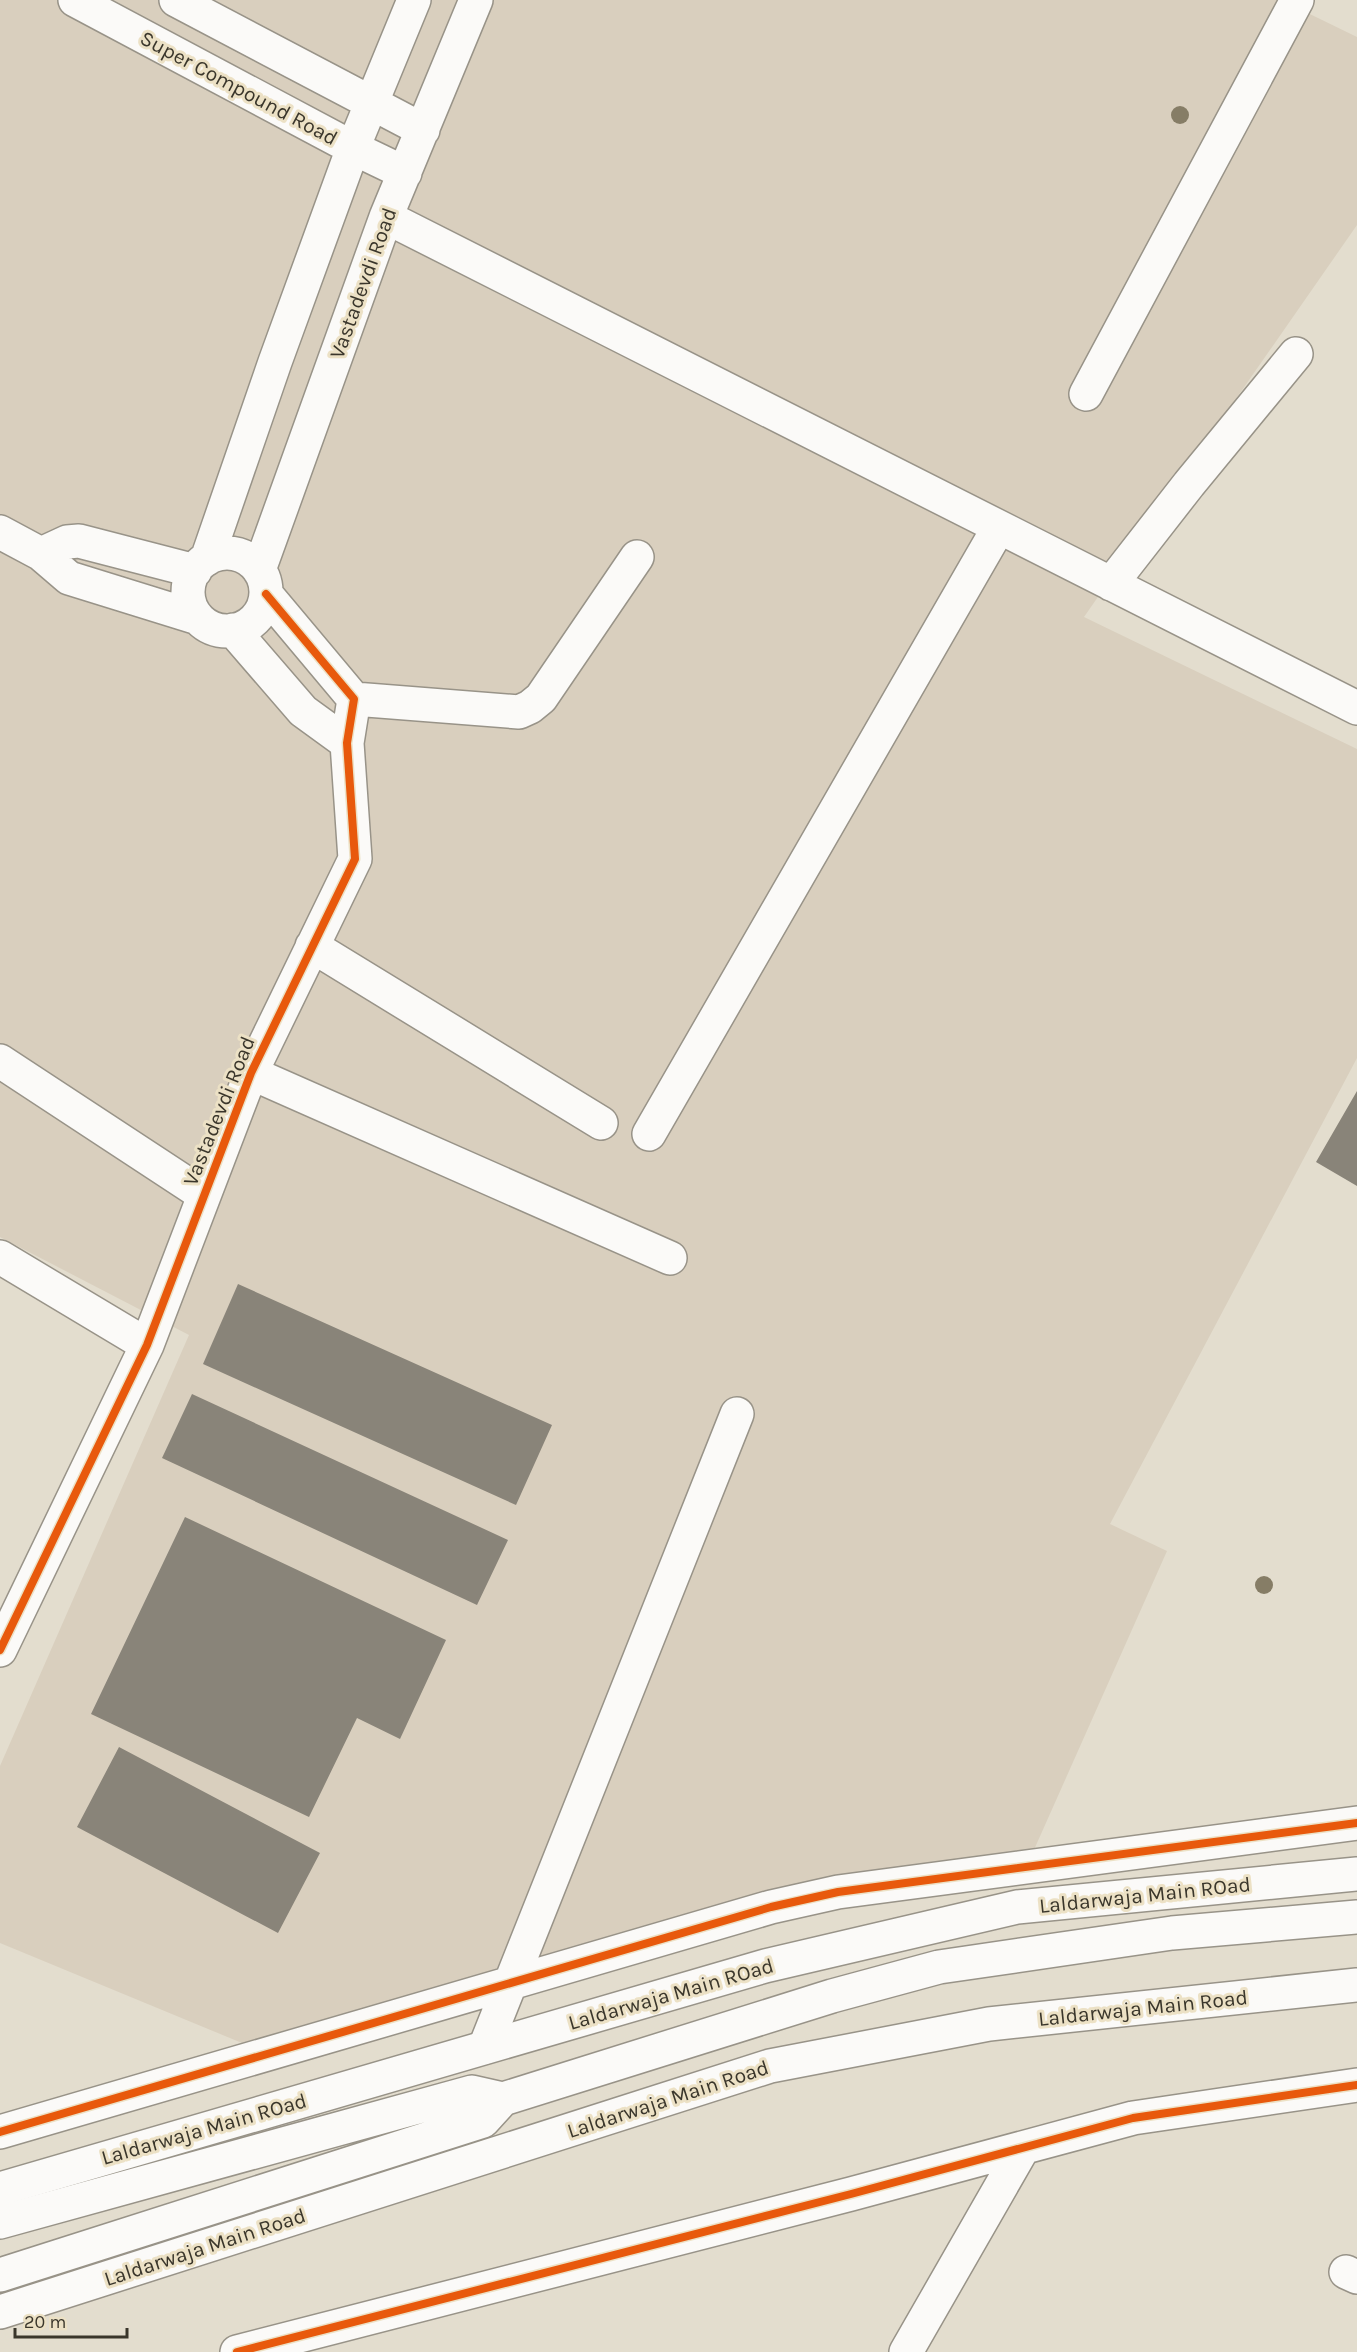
<svg xmlns="http://www.w3.org/2000/svg" width="1357" height="2352" viewBox="0 0 1357 2352" font-family="Karla,sans-serif">
<style>
.industrial{fill:#d9cfbe}
.building{fill:#898479}
.lines{fill:none;stroke-linecap:round;stroke-linejoin:round}
.minor-casing{stroke:#989388;stroke-width:36}
.highway-casing{stroke:#989388;stroke-width:36}
.minor{stroke:#fbfaf8;stroke-width:33}
.highway{stroke:#fbfaf8;stroke-width:33}
.cycleway-casing{stroke:#ece1c5;stroke-width:11}
.cycleway{stroke:#e8590c;stroke-width:8}
.tree{fill:#867d66}
.labels{text-anchor:middle;dominant-baseline:central;stroke-width:6;stroke-linejoin:round;paint-order:stroke}
.street-label{font-size:21px;fill:#3a362b;stroke:#ece1c5}
</style>
<rect width="100%" height="100%" fill="#e3ddce"/>
<path class="industrial" d="M 0,0 L 1281,0 L 1357,37 L 1357,225 L 1084,617 L 1357,749 L 1357,1058 L 1110,1524 L 1167,1551 L 1033,1852 L 242,2043 L 0,1943 L 0,1766 L 189,1335 L 0,1237 Z"/>
<path class="building" d="M 1357,1091 L 1357,1186 L 1316,1162 Z
M 238,1284 L 552,1425 L 516,1505 L 203,1364 Z
M 192,1394 L 508,1540 L 477,1605 L 162,1458 Z
M 185,1517 L 446,1640 L 400,1739 L 357,1718 L 309,1817 L 91,1714 Z
M 119,1747 L 320,1853 L 278,1933 L 77,1827 Z"/>
<g class="lines">
<defs>
<path id="minor" d="M 75,0 L 353,148 L 405,173
M 176,0 L 423,130
M 386,217 L 1357,708
M 1086,394 L 1297,0
M 0,532 L 41,554 L 69,578 L 198,618
M188 592a39 39 0 1 1 78 0a39 39 0 1 1-78 0Z
M 41,554 L 67,542 L 79,541 L 195,571
M 207,559 L 275,362 L 353,148 L 414,0
M 259,570 L 386,217 L 476,0
M 1111,584 L 1189,484 L 1296,354
M 233,630 L 303,711 L 347,743
M 354,699 L 519,712 L 530,707 L 541,698 L 637,557
M 312,946 L 601,1123
M 0,1061 L 204,1195
M 251,1073 L 670,1258
M 649,1134 L 999,527
M 0,1257 L 147,1345
M 0,1650 L 147,1345 L 251,1073 L 355,859 L 347,743 L 354,699 L 266,594
M 485,2047 L 737,1414
M 0,2132 L 771,1907 L 838,1892 L 1357,1823
M 0,2222 L 472,2092 L 503,2099
M 1346,2272 L 1357,2277
M 0,2275 L 483,2121 L 503,2099 L 832,1996 L 939,1967 L 1172,1933 L 1357,1917
M 237,2352 L 851,2194 L 1133,2118 L 1357,2085
M 906,2352 L 1023,2148"/>
<path id="highway" d="M 0,2189 L 765,1966 L 1017,1907 L 1357,1874
M 0,2312 L 770,2066 L 989,2024 L 1357,1985"/>
</defs>
<use href="#minor" class="minor-casing"/>
<use href="#highway" class="highway-casing"/>
<use href="#minor" class="minor"/>
<use href="#highway" class="highway"/>
<defs>
<path id="cycleway" d="M 0,1650 L 147,1345 L 251,1073 L 355,859 L 347,743 L 354,699 L 266,594
M 0,2132 L 771,1907 L 838,1892 L 1357,1823
M 237,2352 L 851,2194 L 1133,2118 L 1357,2085"/>
</defs>
<use href="#cycleway" class="cycleway-casing"/>
<use href="#cycleway" class="cycleway"/>
</g>
<g class="tree">
<circle cx="1180" cy="115" r="9"/>
<circle cx="1264" cy="1585" r="9"/>
</g>
<g class="labels">
<g class="street-label">
<text transform="translate(239 88) rotate(28)">Super Compound Road</text>
<text transform="translate(363 283) rotate(-70)">Vastadevdi Road</text>
<text transform="translate(219 1111) rotate(-68)">Vastadevdi Road</text>
<text transform="translate(1145 1895) rotate(-6)">Laldarwaja Main ROad</text>
<text transform="translate(671 1994) rotate(-16)">Laldarwaja Main ROad</text>
<text transform="translate(1143 2008) rotate(-6)">Laldarwaja Main Road</text>
<text transform="translate(668 2099) rotate(-18)">Laldarwaja Main Road</text>
<text transform="translate(204 2129) rotate(-16)">Laldarwaja Main ROad</text>
<text transform="translate(205 2247) rotate(-18)">Laldarwaja Main Road</text>
</g>
</g>
<path d="M15 2328v9h112v-9" fill="none" stroke="#3a362b" stroke-width="3"/>
<text x="24" y="2328" font-size="18" fill="#3a362b" stroke="#ece1c5" stroke-width="4.5" paint-order="stroke">20 m</text>
</svg>
